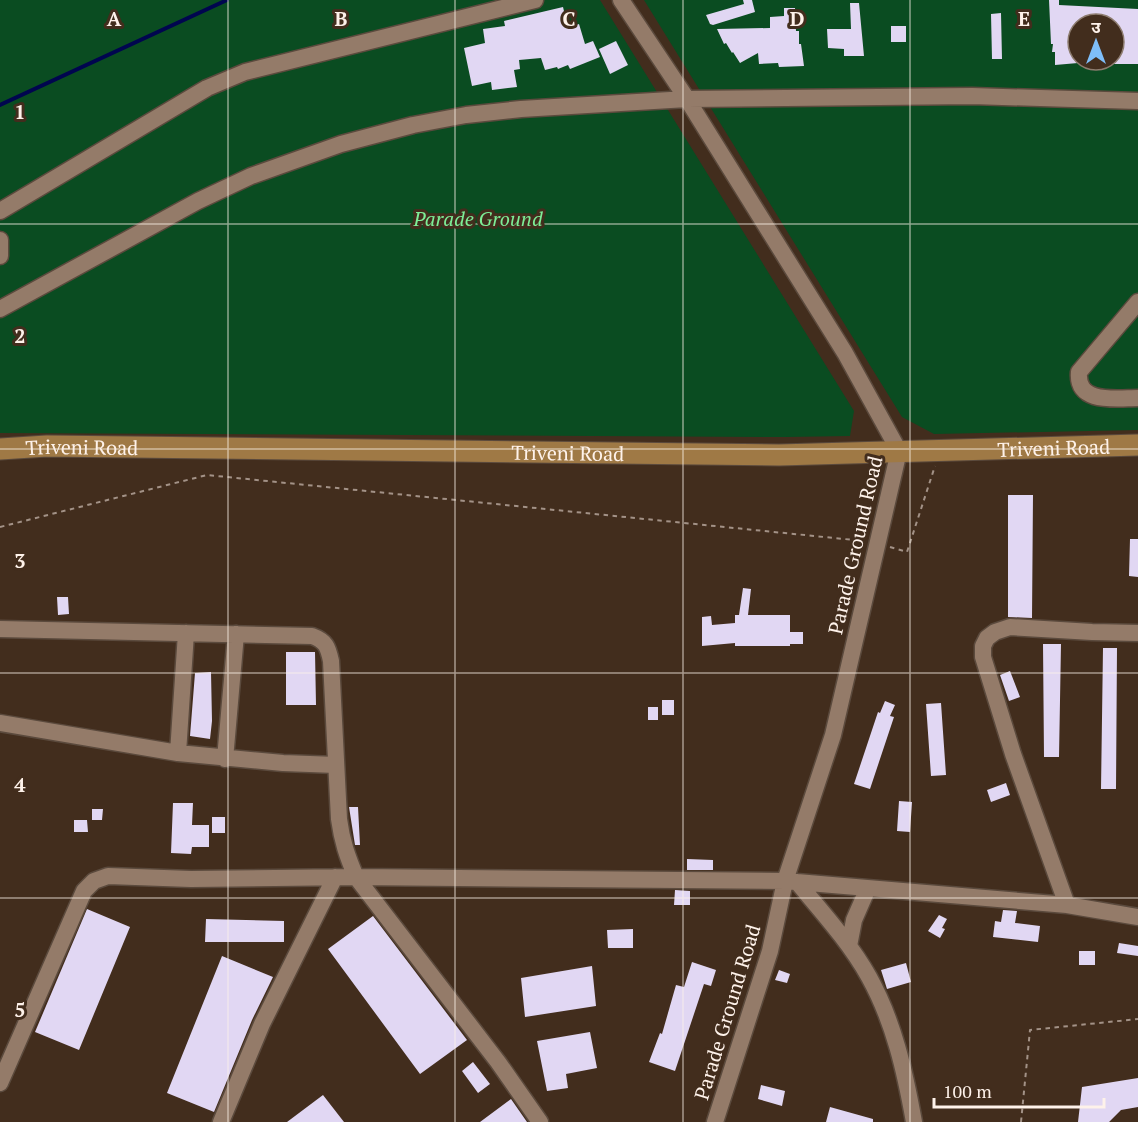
<svg xmlns="http://www.w3.org/2000/svg" width="1138" height="1122" viewBox="0 0 1138 1122" font-family="'PT Serif','Noto Sans Devanagari',serif">
<style>
.green{fill:#0a4c21;fill-rule:evenodd}
.lines{fill:none;stroke-linecap:round;stroke-linejoin:round}
.stream{stroke:#00054f;stroke-width:4}
.building{fill:#e1d7f3}
.minor-casing{stroke:#5b4a3d;stroke-width:19}
.major-casing{stroke:#5b4a3d;stroke-width:23}
.path{stroke:#a39287;stroke-width:2;stroke-dasharray:4.5 4.5;stroke-linecap:butt}
.minor{stroke:#947b69;stroke-width:16}
.major{stroke:#9f7945;stroke-width:21}
.grid{fill:none;stroke:#fef2ea;stroke-width:1.5;stroke-opacity:0.55}
.labels{text-anchor:middle;dominant-baseline:central;stroke-width:6;stroke-linejoin:round;paint-order:stroke}
.park-label{font-size:20px;font-style:italic;fill:#7dee97;stroke:#422d1d}
.street-label{font-size:20px;fill:#fef2ea;stroke:#422d1d}
.grid-label{font-size:20px;text-anchor:middle;font-weight:bold;fill:#fef2ea;stroke:#422d1d;stroke-width:6;stroke-linejoin:round;paint-order:stroke}
</style>
<rect width="100%" height="100%" fill="#422d1d"/>
<path class="green" d="M 0,0 L 600,0 L 854,411 L 850,436 L 786,437 L 0,433 Z
M 644,0 L 1138,0 L 1138,430 L 934,434 L 902,417 ZM 1078,24 L 1114,24 L 1114,60 L 1078,60 Z"/>
<g class="lines">
<path class="stream" d="M 0,105 L 227,0"/>
</g>
<path class="building" d="M 743,0 L 752,0 L 755,12 L 713,25 L 710,24 L 706,15 L 744,4 Z
M 1049,0 L 1059,0 L 1059,5 L 1138,9 L 1138,64 L 1114,64 L 1114,24 L 1078,24 L 1078,63 L 1055,65 L 1055,52 L 1052,52 L 1053,44 L 1051,44 Z
M 850,3 L 859,3 L 864,56 L 844,56 L 844,49 L 828,48 L 827,29 L 851,29 Z
M 563,7 L 568,28 L 579,24 L 585,44 L 593,41 L 600,57 L 570,69 L 568,65 L 558,69 L 557,67 L 545,70 L 541,58 L 519,60 L 520,69 L 514,70 L 517,87 L 492,90 L 491,82 L 472,86 L 464,48 L 485,43 L 483,29 L 505,26 L 504,21 Z
M 784,8 L 795,8 L 796,31 L 799,31 L 799,44 L 801,44 L 804,66 L 779,67 L 778,63 L 759,64 L 758,53 L 740,63 L 733,52 L 732,53 L 726,43 L 724,44 L 717,29 L 770,28 L 770,17 L 784,16 Z
M 1001,13 L 1002,59 L 992,59 L 991,14 Z
M 891,26 L 906,26 L 906,42 L 891,42 Z
M 616,41 L 628,65 L 610,74 L 599,49 Z
M 1008,495 L 1033,495 L 1032,618 L 1008,617 Z
M 1130,539 L 1138,539 L 1138,577 L 1129,576 Z
M 743,588 L 751,589 L 748,615 L 790,615 L 790,632 L 803,632 L 803,644 L 790,644 L 790,646 L 735,646 L 735,643 L 702,646 L 702,617 L 711,616 L 712,625 L 735,623 L 735,615 L 739,615 Z
M 57,597 L 68,597 L 69,614 L 58,615 Z
M 1043,644 L 1061,644 L 1059,757 L 1044,757 Z
M 1103,648 L 1117,648 L 1116,789 L 1101,789 Z
M 286,652 L 315,652 L 316,705 L 286,705 Z
M 1010,671 L 1020,697 L 1009,701 L 1000,675 Z
M 211,672 L 212,721 L 210,739 L 190,736 L 195,673 Z
M 662,700 L 674,700 L 674,715 L 662,715 Z
M 885,701 L 895,705 L 890,716 L 894,717 L 870,789 L 854,784 L 878,712 L 880,713 Z
M 941,703 L 946,775 L 931,776 L 926,704 Z
M 648,707 L 658,707 L 658,720 L 648,720 Z
M 1006,783 L 1010,795 L 991,802 L 987,790 Z
M 899,801 L 912,802 L 910,832 L 897,831 Z
M 173,803 L 193,803 L 192,825 L 209,825 L 209,847 L 192,847 L 191,854 L 171,853 Z
M 349,807 L 358,807 L 360,845 L 355,845 Z
M 92,809 L 103,809 L 102,820 L 92,820 Z
M 212,817 L 225,817 L 225,833 L 212,833 Z
M 74,820 L 87,820 L 88,832 L 74,832 Z
M 687,859 L 713,860 L 713,870 L 687,870 Z
M 675,890 L 690,891 L 690,905 L 674,905 Z
M 87,909 L 130,927 L 79,1050 L 35,1032 Z
M 1003,910 L 1017,911 L 1015,923 L 1040,926 L 1038,942 L 993,937 L 995,921 L 1001,922 Z
M 939,915 L 947,919 L 942,928 L 945,929 L 940,938 L 928,931 Z
M 373,916 L 467,1040 L 420,1074 L 328,949 Z
M 206,919 L 284,921 L 284,942 L 205,942 Z
M 633,929 L 633,948 L 608,948 L 607,930 Z
M 1119,943 L 1138,946 L 1138,956 L 1117,953 Z
M 1079,951 L 1095,951 L 1095,965 L 1079,965 Z
M 222,956 L 273,977 L 252,1020 L 214,1112 L 167,1093 Z
M 692,962 L 716,970 L 711,986 L 704,984 L 675,1071 L 649,1062 L 660,1033 L 662,1034 L 676,985 L 684,987 Z
M 906,963 L 911,982 L 887,989 L 881,970 Z
M 592,966 L 596,1006 L 525,1017 L 521,978 Z
M 779,970 L 790,974 L 787,983 L 775,980 Z
M 590,1032 L 597,1068 L 566,1074 L 568,1088 L 547,1091 L 537,1041 Z
M 473,1062 L 490,1084 L 478,1093 L 462,1071 Z
M 1138,1078 L 1138,1107 L 1121,1110 L 1109,1122 L 1078,1122 L 1082,1087 Z
M 761,1085 L 785,1091 L 782,1106 L 758,1099 Z
M 323,1095 L 344,1122 L 287,1122 Z
M 511,1099 L 527,1122 L 480,1122 Z
M 830,1107 L 873,1119 L 873,1122 L 826,1122 Z"/>
<g class="lines">
<defs>
<path id="minor" d="M 621,0 L 687,99 L 845,353 L 899,451 L 833,735 L 785,881 L 770,951 L 715,1122
M 0,211 L 207,88 L 245,72 L 535,0
M 0,240 L 0,256
M 1138,302 L 1079,372 C 1076,405 1117,398 1138,398
M 0,309 L 198,201 L 251,176 L 341,144 L 413,125 L 466,115 L 521,109 L 687,99 L 972,96 L 1138,101
M 0,629 L 312,636 C 326,641 328,647 331,661 L 339,819 C 342,841 347,856 356,877 L 498,1062 L 540,1122
M 0,723 L 178,753 L 283,763 L 336,765
M 178,753 L 186,633
M 225,759 L 236,634
M 797,882 C 822,912 850,943 869,977 C 894,1022 905,1072 914,1122
M 1067,905 L 1013,754 L 983,657 L 983,646 L 987,638 L 995,632 L 1010,627 L 1092,632 L 1138,633
M 849,946 L 854,920 L 868,888
M 0,1083 L 84,891 L 94,881 L 108,876 L 191,879 L 356,877 L 785,881 L 1067,905 L 1138,917
M 221,1122 L 262,1024 L 335,877"/>
<g id="major">
<path id="s1" d="M 0,449 L 47,446 L 779,455 L 1138,445"/>
</g>
</defs>
<use href="#minor" class="minor-casing"/>
<use href="#major" class="major-casing"/>
<path class="path" d="M 0,527 L 207,475 L 864,541
M 890,547 L 907,552 L 935,466
M 1021,1122 L 1030,1030 L 1138,1019"/>
<use href="#minor" class="minor"/>
<use href="#major" class="major"/>
</g>
<path class="grid" d="M 228,0 L 228,1122M 455,0 L 455,1122M 683,0 L 683,1122M 910,0 L 910,1122M 0,224 L 1138,224M 0,449 L 1138,449M 0,673 L 1138,673M 0,898 L 1138,898"/>
<g class="labels">
<g class="park-label">
<text x="478" y="218">Parade Ground</text>
</g>
<g class="street-label">
<text stroke="none"><textPath href="#s1" startOffset="1054">Triveni Road</textPath></text>
<text stroke="none"><textPath href="#s1" startOffset="82">Triveni Road</textPath></text>
<text stroke="none"><textPath href="#s1" startOffset="568">Triveni Road</textPath></text>
<text transform="translate(855 545) rotate(-77)">Parade Ground Road</text>
<text transform="translate(727 1012) rotate(-73)">Parade Ground Road</text>
</g>
</g>
<g class="grid-label">
<text x="114" y="26">A</text>
<text x="341" y="26">B</text>
<text x="569" y="26">C</text>
<text x="797" y="26">D</text>
<text x="1024" y="26">E</text>
<text x="20" y="119">1</text>
<text x="20" y="343">2</text>
<text x="20" y="568">3</text>
<text x="20" y="792">4</text>
<text x="20" y="1017">5</text>
</g>
<g transform="translate(1096 42)"><circle r="28" fill="#422d1d" stroke="#8d7c6f" stroke-width="1.5"/>
<path d="M0-4.5L10 22L0 15L-10 22Z" fill="#7ebef9"/>
<text y="-9" font-size="16" font-weight="bold" text-anchor="middle" fill="#fef2ea">उ</text>
</g>
<path d="M934 1098v9h170v-9" fill="none" stroke="#fef2ea" stroke-width="3"/>
<text x="943" y="1098" font-size="18" fill="#fef2ea" stroke="#422d1d" stroke-width="4.5" paint-order="stroke">100 m</text>
</svg>
